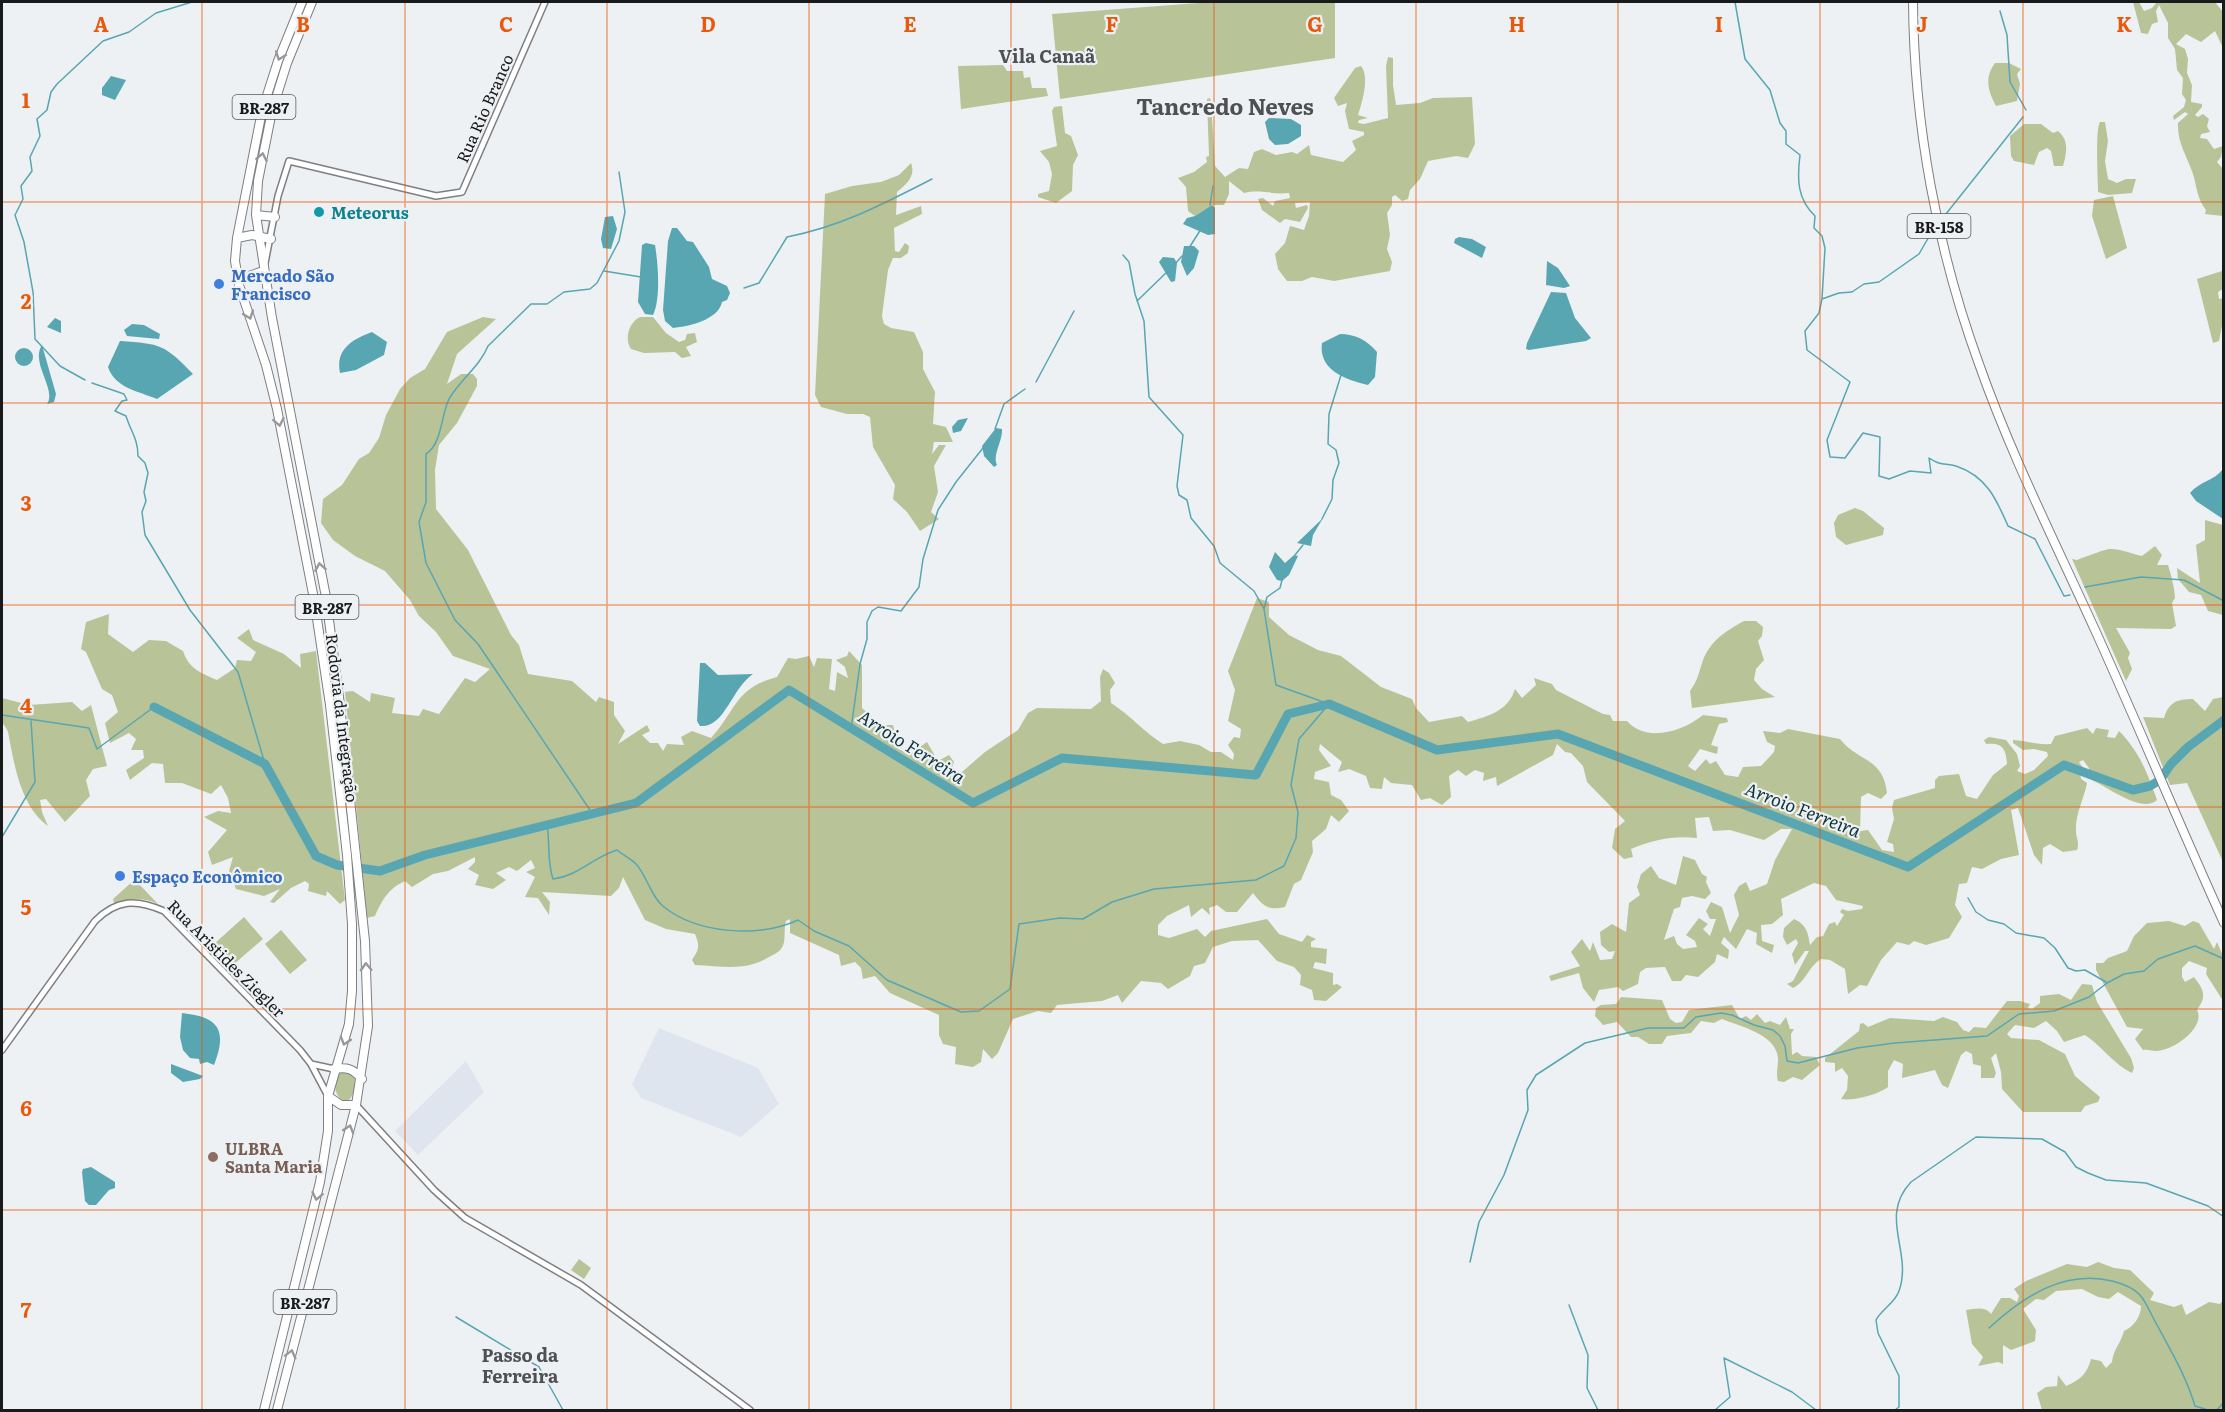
<svg xmlns="http://www.w3.org/2000/svg" width="2225" height="1412" viewBox="0 0 2225 1412" font-family="Literata,serif">
<style>
.built{fill:#dfe5ef}
.green{fill:#b9c398}
.water{fill:#57a6b2}
.lines{fill:none;stroke-linecap:round;stroke-linejoin:round}
.stream{stroke:#57a6b2;stroke-width:1.5}
.river{stroke:#57a6b2;stroke-width:9}
.secondary-casing{stroke:#7d7f82;stroke-width:8}
.highway-casing{stroke:#7d7f82;stroke-width:10}
.secondary{stroke:#fff;stroke-width:5}
.highway{stroke:#fff;stroke-width:8}
.oneway{stroke:#989898}
.grid{fill:none;stroke:#e8590c;stroke-width:1.5;stroke-opacity:0.55}
.culture-dot{fill:#0f9aa8;stroke:#eef1f4;stroke-width:2}
.shop-dot{fill:#3f7fe0;stroke:#eef1f4;stroke-width:2}
.education-dot{fill:#8d6e63;stroke:#eef1f4;stroke-width:2}
.labels{text-anchor:middle;dominant-baseline:central;stroke-width:4.5;stroke-linejoin:round;paint-order:stroke}
.shield{fill:#eef1f4;stroke:#595a5c;stroke-width:1.5}
.shield-label{font-size:15px;font-weight:bold;fill:#191a1b}
.street-label{font-size:16px;fill:#191a1b;stroke:#eef1f4}
.culture-label{font-size:16px;font-weight:bold;fill:#0d838f;stroke:#eef1f4;text-anchor:start}
.shop-label{font-size:16px;font-weight:bold;fill:#366cbe;stroke:#eef1f4;text-anchor:start}
.education-label{font-size:16px;font-weight:bold;fill:#785e54;stroke:#eef1f4;text-anchor:start}
.neighbourhood-label{font-size:18px;font-weight:bold;fill:#4e5053;stroke:#eef1f4}
.water-label{font-size:18px;font-style:italic;fill:#0e353b;stroke:#eef1f4}
.district-label{font-size:22px;font-weight:bold;fill:#4e5053;stroke:#eef1f4}
.grid-label{font-size:20px;text-anchor:middle;font-weight:bold;fill:#e8590c;stroke:#eef1f4;stroke-width:4.5;stroke-linejoin:round;paint-order:stroke}
</style>
<rect width="100%" height="100%" fill="#eef1f4"/>
<path class="built" d="M 659,1028 L 758,1068 L 779,1104 L 741,1137 L 641,1098 L 632,1084 Z
M 466,1061 L 484,1092 L 418,1155 L 395,1131 Z"/>
<path class="green" d="M 1212,2 L 1335,2 L 1335,58 L 1060,99 L 1052,14 Z
M 2133,2 L 2139,2 L 2144,11 L 2152,8 L 2157,2 L 2215,2 L 2223,12 L 2223,48 L 2215,31 L 2201,42 L 2186,34 L 2176,44 L 2185,49 L 2188,59 L 2187,73 L 2192,85 L 2191,102 L 2202,104 L 2202,107 L 2195,115 L 2198,117 L 2203,114 L 2209,119 L 2207,126 L 2210,132 L 2201,134 L 2200,138 L 2207,139 L 2214,149 L 2223,146 L 2221,157 L 2217,162 L 2223,169 L 2223,216 L 2205,214 L 2206,210 C 2197,199 2197,187 2193,174 C 2187,156 2177,143 2178,123 L 2188,114 L 2185,112 L 2174,120 L 2173,116 L 2184,107 L 2186,100 L 2182,94 L 2183,78 L 2177,70 L 2175,49 L 2168,38 L 2168,23 L 2159,5 L 2156,11 L 2158,22 L 2152,24 L 2148,34 L 2141,33 Z
M 1388,57 L 1393,58 L 1393,85 L 1396,105 L 1420,103 L 1433,98 L 1472,97 L 1475,144 L 1468,158 L 1456,156 L 1428,161 L 1420,179 L 1410,190 L 1408,199 L 1402,201 L 1395,195 L 1392,197 L 1392,205 L 1387,213 L 1390,235 L 1387,249 L 1392,262 L 1390,271 L 1334,281 L 1312,277 L 1302,281 L 1287,281 L 1278,269 L 1275,254 L 1285,243 L 1290,226 L 1304,230 L 1309,216 L 1310,202 L 1295,203 L 1296,208 L 1307,205 L 1308,208 L 1300,222 L 1285,219 L 1280,223 L 1262,210 L 1258,199 L 1263,198 L 1273,206 L 1275,201 L 1290,198 L 1289,193 C 1272,195 1261,189 1244,193 L 1229,181 L 1229,194 L 1224,205 L 1212,205 L 1195,216 L 1188,211 L 1186,187 L 1178,178 L 1194,172 L 1207,162 L 1206,157 L 1209,156 L 1207,99 L 1210,98 L 1211,101 L 1215,166 L 1225,177 L 1239,168 L 1248,169 L 1254,152 L 1262,149 L 1276,155 L 1292,152 L 1297,154 L 1309,145 L 1311,155 L 1343,162 L 1356,150 L 1352,141 L 1364,135 L 1364,132 L 1349,129 L 1345,111 L 1347,103 L 1338,106 L 1334,98 L 1355,68 L 1361,66 C 1370,77 1362,102 1358,115 L 1368,118 L 1359,120 L 1358,123 L 1364,124 L 1388,118 L 1386,66 Z
M 1995,63 L 2009,63 L 2021,69 L 2017,74 L 2020,84 L 2017,101 L 1996,106 C 1988,91 1984,78 1995,63 Z
M 1003,65 L 1007,71 L 1023,71 L 1024,78 L 1030,77 L 1032,88 L 1046,88 L 1048,96 L 961,109 L 958,66 Z
M 1062,106 L 1065,133 L 1071,136 L 1078,155 L 1073,165 L 1072,191 L 1056,203 L 1038,197 L 1038,194 L 1049,191 L 1052,174 L 1049,162 L 1040,151 L 1057,146 L 1052,111 L 1054,107 Z
M 2100,122 L 2105,122 L 2108,141 L 2105,161 L 2108,179 L 2117,183 L 2126,179 L 2136,179 L 2132,193 L 2108,195 L 2098,192 C 2098,179 2095,129 2100,122 Z
M 2024,124 L 2041,124 L 2053,133 L 2058,131 C 2069,140 2067,152 2063,166 L 2054,166 L 2051,151 L 2047,148 L 2039,152 L 2034,165 L 2014,161 L 2011,156 L 2010,136 Z
M 911,163 C 916,176 907,184 897,192 L 896,215 L 921,206 L 922,214 L 894,228 L 895,251 L 899,252 L 905,243 L 909,246 L 908,253 L 901,258 L 893,258 L 888,270 L 882,316 L 884,324 L 891,328 L 914,332 L 923,352 L 923,369 L 935,392 L 933,424 L 946,427 L 953,442 L 934,442 L 932,454 L 939,445 L 946,445 L 934,466 L 938,492 L 931,512 L 939,519 L 920,531 L 907,512 L 893,499 L 895,485 L 873,447 L 870,417 L 863,414 L 847,414 L 821,407 L 815,395 L 825,194 L 852,186 L 881,182 L 899,175 Z
M 2113,196 L 2127,248 L 2106,259 L 2092,216 L 2094,200 Z
M 2222,271 L 2223,289 L 2218,292 L 2219,299 L 2223,298 L 2223,321 L 2219,341 L 2213,343 L 2197,279 Z
M 483,317 L 496,319 L 457,354 L 447,384 L 461,374 L 473,374 L 477,379 L 477,386 L 457,423 L 439,445 L 435,470 L 436,509 L 468,550 L 511,635 L 519,645 L 528,674 L 572,681 L 596,702 L 599,697 L 614,702 L 614,715 L 625,731 L 618,744 L 647,725 L 650,731 L 642,735 L 650,743 L 658,743 L 663,751 L 667,744 L 684,745 L 681,737 L 692,731 L 711,738 C 737,709 735,688 777,677 L 788,658 L 796,659 L 809,656 L 814,667 L 817,658 L 832,659 L 829,689 L 835,691 L 837,672 L 848,678 L 845,667 L 836,660 L 847,656 L 849,651 L 862,665 L 862,708 L 881,725 L 893,725 L 898,749 L 910,754 L 927,742 L 938,761 L 949,755 L 954,762 L 950,773 L 955,778 L 985,752 L 1018,730 L 1028,713 L 1037,708 L 1091,709 L 1101,701 L 1100,677 L 1103,669 L 1109,673 L 1115,683 L 1110,690 L 1111,703 C 1130,715 1144,732 1163,744 L 1180,741 L 1199,745 L 1211,752 L 1221,752 L 1233,760 L 1234,754 L 1228,745 L 1234,737 L 1240,738 L 1241,729 L 1228,721 L 1235,690 L 1228,671 L 1257,598 L 1269,602 L 1269,617 L 1289,635 L 1318,650 L 1341,656 L 1381,687 L 1412,699 L 1416,708 L 1429,722 L 1462,716 L 1468,722 C 1489,716 1508,711 1515,689 L 1522,698 L 1536,685 L 1534,678 L 1552,684 L 1556,690 L 1603,714 L 1610,715 L 1613,721 L 1627,721 C 1645,742 1681,733 1703,715 L 1727,718 L 1728,722 L 1719,724 L 1711,745 L 1718,747 L 1717,754 L 1700,749 L 1688,766 L 1695,771 L 1706,759 L 1710,764 L 1716,761 L 1725,775 L 1738,777 L 1743,767 L 1761,766 L 1774,752 L 1775,746 L 1767,742 L 1763,731 L 1780,733 L 1788,729 L 1840,739 C 1858,762 1883,757 1887,793 L 1881,799 L 1868,793 L 1861,797 L 1860,831 L 1868,830 L 1882,850 L 1894,852 L 1893,844 L 1887,842 L 1894,819 L 1892,808 L 1894,800 L 1935,788 L 1935,780 L 1939,776 L 1959,774 L 1966,796 L 1977,799 L 1993,775 L 2007,764 C 2006,748 2002,742 1986,744 L 1984,740 L 1989,737 L 2006,740 L 2017,754 L 2020,766 L 2017,771 L 2025,774 L 2034,770 L 2048,756 L 2047,752 L 2034,749 L 2023,750 L 2013,743 L 2013,740 C 2027,741 2037,745 2051,744 L 2055,736 L 2087,728 L 2093,734 L 2096,728 L 2109,730 L 2107,737 L 2115,738 L 2119,731 C 2139,751 2148,774 2157,800 C 2141,815 2103,783 2087,778 L 2089,768 L 2083,760 L 2079,762 L 2084,769 L 2080,773 L 2081,779 L 2087,783 C 2084,799 2075,814 2076,831 C 2076,839 2080,842 2077,850 L 2063,852 L 2050,844 L 2043,848 L 2042,865 L 2034,855 L 2018,808 L 2011,810 L 2019,855 L 2001,859 L 1982,869 L 1972,867 L 1967,883 L 1959,884 L 1955,905 L 1962,917 L 1949,938 L 1926,945 L 1914,941 L 1909,945 L 1897,942 L 1881,960 L 1867,986 L 1860,985 L 1848,994 L 1845,969 L 1830,960 L 1821,959 C 1808,967 1806,982 1793,988 L 1787,984 L 1793,981 L 1809,951 L 1805,951 L 1795,965 L 1792,954 L 1798,943 L 1796,939 L 1787,945 L 1783,937 L 1784,928 L 1794,919 C 1807,925 1808,933 1810,945 L 1817,937 L 1823,936 L 1829,924 L 1835,922 L 1837,926 L 1844,915 L 1840,912 L 1842,909 L 1848,911 L 1862,909 L 1863,906 L 1836,900 L 1826,886 L 1814,883 L 1781,899 L 1783,915 L 1772,924 L 1761,925 L 1762,941 L 1774,945 L 1772,953 L 1756,944 L 1757,933 L 1747,929 L 1736,949 L 1724,937 L 1721,943 L 1729,950 L 1728,959 L 1717,954 L 1715,962 L 1698,977 L 1686,975 L 1681,981 L 1672,981 L 1665,967 L 1646,968 L 1640,972 L 1638,984 L 1623,991 L 1618,987 L 1599,990 L 1594,1002 L 1583,988 L 1579,973 L 1551,981 L 1549,976 L 1580,966 L 1571,952 L 1582,939 L 1590,951 L 1593,942 L 1600,960 L 1612,959 L 1615,951 L 1609,952 L 1601,945 L 1600,932 L 1612,924 L 1626,932 L 1629,903 L 1640,895 L 1637,887 L 1641,874 L 1651,866 L 1659,878 L 1676,885 L 1683,856 L 1695,860 L 1702,874 L 1707,877 L 1706,882 L 1711,893 L 1705,899 L 1692,896 L 1682,898 L 1680,907 L 1674,909 L 1664,940 L 1674,936 L 1677,944 L 1683,949 L 1697,947 L 1695,941 L 1686,935 L 1699,918 L 1708,924 L 1703,929 L 1710,936 L 1716,919 L 1710,919 L 1706,911 L 1711,902 L 1722,907 L 1730,933 L 1739,915 L 1734,895 L 1739,886 L 1746,882 L 1750,891 L 1767,884 L 1775,860 L 1792,829 L 1781,829 L 1764,840 L 1730,830 L 1713,831 L 1709,817 L 1695,818 L 1697,838 C 1675,835 1651,840 1631,849 L 1633,857 L 1624,859 L 1612,848 L 1615,829 L 1625,821 L 1587,782 L 1583,766 L 1571,753 L 1565,752 L 1557,744 L 1553,755 L 1497,786 L 1496,777 L 1483,781 L 1484,773 L 1475,770 L 1466,776 L 1458,770 L 1449,776 L 1451,797 L 1442,805 L 1430,798 L 1421,800 L 1412,785 L 1391,783 L 1384,777 L 1382,789 L 1370,788 L 1366,776 L 1349,769 L 1338,772 L 1342,762 L 1320,744 L 1319,750 L 1331,766 L 1315,772 L 1314,779 L 1329,782 L 1331,795 L 1341,800 L 1349,811 L 1339,822 L 1331,815 L 1326,829 L 1312,841 L 1313,852 L 1301,880 L 1294,884 L 1285,907 C 1268,911 1263,906 1253,893 L 1237,912 L 1226,912 L 1217,905 L 1209,908 L 1210,915 L 1202,908 L 1191,917 L 1189,905 L 1167,916 L 1158,925 L 1158,935 L 1169,938 L 1197,929 L 1205,937 L 1211,931 L 1267,919 L 1279,934 L 1302,942 L 1307,935 L 1316,939 L 1311,942 L 1311,947 L 1327,949 L 1326,964 L 1315,962 L 1313,968 L 1333,973 L 1333,985 L 1337,984 L 1342,987 L 1326,1001 L 1314,1000 L 1312,990 L 1300,985 L 1301,975 L 1294,967 L 1277,961 L 1258,940 L 1232,941 L 1213,947 L 1205,963 L 1194,966 L 1190,976 L 1168,989 L 1161,983 L 1141,981 L 1122,1003 L 1118,995 L 1102,1001 L 1057,1005 L 1051,1013 L 1038,1011 L 1013,1019 L 998,1053 L 992,1059 L 983,1049 L 981,1062 L 973,1067 L 955,1064 L 956,1047 L 943,1044 L 939,1035 L 939,1015 L 890,993 L 875,976 L 863,979 L 861,968 L 855,962 L 841,966 L 839,955 L 790,933 L 790,919 L 786,921 C 783,931 787,941 781,949 C 779,952 773,955 769,957 C 745,972 722,966 695,965 L 692,960 C 699,950 700,946 695,934 L 666,929 L 645,920 L 623,877 L 619,888 L 611,896 L 542,892 L 550,902 L 549,915 L 538,898 L 525,897 L 535,877 L 526,872 L 535,868 L 531,860 L 517,871 L 509,867 L 496,873 L 506,880 L 493,889 L 475,885 L 479,875 L 468,869 L 475,862 L 475,857 L 448,871 L 433,874 L 412,887 L 405,881 C 388,889 382,900 375,916 L 367,918 L 345,692 L 353,691 L 370,702 L 371,693 L 395,698 L 392,713 L 419,716 L 423,709 L 439,714 L 465,678 L 475,682 L 490,669 L 453,656 L 436,632 L 419,616 L 410,600 L 385,571 L 355,556 L 333,540 L 321,523 L 323,499 L 342,485 L 359,459 L 369,453 L 379,438 L 386,415 L 400,389 L 410,378 L 425,369 L 447,332 Z
M 640,317 L 653,317 L 666,333 L 679,342 L 685,340 L 687,334 L 695,333 L 697,342 L 686,347 L 691,356 L 682,358 L 675,352 L 644,353 L 631,349 C 624,339 629,322 640,317 Z
M 1855,508 L 1863,511 L 1884,528 L 1883,535 L 1846,545 L 1836,537 L 1834,523 L 1838,515 Z
M 2205,520 L 2223,525 L 2223,615 L 2208,611 L 2201,595 L 2189,592 L 2178,579 L 2177,568 L 2200,583 L 2196,545 L 2205,540 Z
M 2155,546 L 2162,555 L 2157,565 L 2168,565 C 2171,574 2175,590 2175,598 L 2172,603 L 2176,626 L 2171,629 L 2116,628 L 2130,653 L 2128,658 L 2132,669 L 2126,681 L 2072,559 L 2077,560 C 2082,558 2103,550 2109,549 C 2118,548 2133,554 2142,556 Z
M 109,614 L 108,634 L 133,652 L 149,640 L 166,641 L 183,651 C 189,669 201,673 217,680 L 235,668 L 237,660 L 251,661 L 256,652 L 237,638 L 249,629 L 253,640 L 284,654 L 301,668 L 300,654 L 316,651 L 345,900 L 340,904 L 327,891 L 326,896 L 308,891 L 309,884 L 305,881 L 291,888 L 274,903 L 270,902 L 280,889 L 264,896 L 236,889 L 229,871 L 233,857 L 212,865 L 208,852 L 227,830 L 204,817 L 218,811 L 231,813 L 228,798 L 221,785 L 211,794 L 182,783 L 165,783 L 163,764 L 152,763 L 130,780 L 126,770 L 144,758 L 143,750 L 131,750 L 136,739 L 129,733 L 110,743 L 105,723 L 118,712 L 112,695 L 102,689 L 86,652 L 81,649 L 86,622 Z
M 1744,621 L 1756,621 L 1763,627 L 1762,636 L 1758,641 L 1764,660 L 1756,669 L 1754,680 L 1762,689 L 1775,697 L 1692,708 L 1690,691 C 1698,680 1699,672 1703,660 C 1711,640 1726,631 1744,621 Z
M 2223,697 L 2224,697 L 2223,862 L 2187,783 L 2170,785 L 2143,717 L 2164,718 C 2169,702 2177,699 2193,699 L 2205,711 L 2213,699 Z
M 2,698 L 29,705 L 72,702 L 82,711 L 91,705 L 107,766 L 93,769 L 86,780 L 90,796 L 65,822 L 46,799 L 40,800 L 42,812 L 48,826 C 20,806 14,763 8,732 C 7,728 2,723 2,722 C 0,716 1,705 2,698 Z
M 133,881 L 137,882 L 158,904 C 143,897 129,899 114,903 L 113,899 Z
M 244,917 L 263,939 L 233,965 L 214,944 Z
M 2169,921 L 2185,926 L 2193,921 L 2199,923 L 2214,949 L 2217,942 L 2223,956 L 2223,1001 L 2206,974 L 2207,968 L 2189,961 L 2182,968 L 2182,977 L 2185,982 L 2194,977 C 2204,990 2207,996 2197,1010 C 2206,1027 2174,1051 2156,1051 C 2152,1051 2148,1049 2143,1050 L 2135,1039 L 2143,1029 L 2127,1027 L 2096,970 L 2096,963 L 2103,963 L 2108,958 L 2127,951 L 2134,936 L 2147,923 Z
M 281,930 L 307,960 L 290,974 L 265,944 Z
M 2082,984 L 2092,985 L 2097,1002 L 2131,1058 L 2134,1068 L 2132,1073 C 2114,1065 2102,1046 2085,1035 L 2064,1042 L 2057,1031 L 2046,1021 L 2034,1028 L 2015,1025 L 2007,1034 L 2011,1038 L 2039,1040 L 2065,1054 L 2075,1076 L 2100,1097 L 2098,1102 L 2085,1106 L 2081,1112 L 2023,1112 L 2002,1089 L 2001,1072 L 1996,1053 L 1991,1058 L 1996,1073 L 1994,1078 L 1981,1078 L 1981,1066 L 1973,1064 L 1972,1054 L 1966,1051 L 1961,1055 L 1948,1088 L 1942,1085 L 1935,1070 L 1902,1078 L 1903,1064 L 1894,1060 L 1888,1071 L 1888,1087 C 1878,1095 1853,1101 1841,1099 L 1847,1090 L 1848,1076 L 1842,1068 L 1835,1072 L 1835,1063 L 1825,1062 L 1825,1058 L 1859,1031 L 1860,1024 L 1863,1023 L 1868,1027 L 1890,1018 L 1934,1021 L 1943,1017 L 1957,1022 L 1963,1030 L 1969,1032 L 1974,1027 L 1986,1028 L 2007,1001 L 2020,1001 L 2030,1004 L 2028,1008 L 2032,1009 L 2040,1003 L 2040,996 L 2059,994 L 2071,1000 Z
M 1621,997 L 1662,1000 L 1670,1019 L 1676,1023 L 1682,1022 L 1689,1010 L 1732,1005 L 1740,1019 L 1746,1016 L 1751,1020 L 1757,1014 L 1765,1023 L 1770,1021 L 1780,1025 L 1786,1017 L 1790,1029 L 1794,1029 L 1791,1034 L 1792,1055 L 1797,1052 L 1802,1056 L 1816,1057 L 1820,1065 L 1802,1080 L 1793,1077 L 1784,1082 L 1778,1081 C 1775,1072 1780,1062 1777,1053 C 1771,1033 1739,1026 1722,1019 L 1714,1023 L 1701,1021 L 1691,1033 L 1667,1036 L 1662,1044 L 1649,1044 L 1638,1037 L 1631,1037 L 1617,1022 L 1603,1025 L 1595,1016 L 1596,1008 L 1601,1005 L 1616,1004 Z
M 344,1071 L 355,1076 L 354,1092 L 350,1099 L 345,1102 C 334,1095 333,1086 339,1074 Z
M 579,1259 L 591,1268 L 584,1279 L 571,1270 Z
M 2098,1262 L 2114,1268 L 2130,1270 L 2154,1293 L 2150,1300 L 2174,1307 L 2182,1304 L 2186,1315 L 2209,1302 L 2220,1304 L 2223,1300 L 2223,1410 L 2042,1410 L 2037,1393 L 2046,1387 L 2057,1386 L 2058,1375 L 2066,1386 C 2080,1380 2087,1374 2091,1359 L 2101,1361 L 2106,1368 L 2112,1362 C 2113,1350 2121,1343 2124,1331 C 2133,1327 2141,1317 2141,1306 L 2118,1292 L 2109,1299 L 2098,1297 L 2082,1289 L 2056,1291 L 2044,1300 L 2036,1299 L 2023,1309 L 2036,1330 L 2035,1341 L 2011,1350 L 2003,1345 L 2003,1364 L 1998,1362 L 1978,1366 L 1983,1357 L 1972,1344 L 1966,1310 C 1975,1309 1985,1306 1991,1314 L 2001,1298 L 2010,1298 L 2017,1302 L 2019,1296 L 2014,1289 L 2026,1281 L 2067,1264 L 2087,1267 Z"/>
<path class="water" d="M 111,76 L 126,80 L 115,100 L 102,95 L 102,88 Z
M 1269,118 L 1291,119 L 1301,125 L 1301,136 L 1288,144 L 1275,145 L 1269,139 L 1265,122 Z
M 1212,205 L 1215,208 L 1215,234 L 1208,235 L 1183,224 L 1187,218 L 1195,216 Z
M 613,216 L 617,229 L 611,249 L 603,248 L 601,239 L 605,217 Z
M 672,228 L 677,228 L 687,241 L 693,242 L 709,267 L 712,279 L 727,286 L 730,293 L 727,300 L 722,302 C 718,320 690,326 673,328 L 665,321 L 663,310 L 668,241 Z
M 1459,237 L 1472,239 L 1486,247 L 1482,258 L 1454,243 L 1455,239 Z
M 646,243 L 655,245 C 658,263 661,299 653,315 L 645,314 L 638,302 L 642,245 Z
M 1184,246 L 1194,246 L 1199,251 L 1194,268 L 1187,276 L 1181,262 Z
M 1163,257 L 1174,258 L 1177,263 L 1175,281 L 1171,282 L 1159,262 Z
M 1547,261 L 1558,268 L 1570,286 L 1564,288 L 1546,285 Z
M 1551,292 L 1566,293 L 1575,318 L 1591,338 L 1586,341 L 1529,350 L 1526,349 L 1527,343 Z
M 55,318 L 61,321 L 61,333 L 47,327 Z
M 132,324 L 144,325 L 160,334 L 159,339 L 127,336 L 124,330 Z
M 372,332 L 387,342 L 384,355 L 356,370 L 340,373 C 335,349 353,339 372,332 Z
M 1340,334 C 1355,334 1367,340 1377,352 L 1375,377 L 1368,385 C 1346,380 1318,370 1322,343 Z
M 120,341 C 161,344 164,344 193,374 L 157,399 C 138,391 115,388 108,367 Z
M 42,345 L 56,394 L 54,402 L 47,404 C 57,389 30,363 42,345 Z
M15 357a9 9 0 1 1 18 0a9 9 0 1 1-18 0Z
M 968,418 L 961,431 L 953,433 L 952,427 L 958,420 Z
M 996,428 L 1002,429 C 1003,441 992,455 997,465 L 994,467 L 984,456 L 982,446 Z
M 2223,469 L 2223,519 L 2196,501 L 2190,493 C 2200,481 2214,481 2223,469 Z
M 1323,518 L 1313,535 L 1311,546 L 1297,543 Z
M 1275,552 L 1285,563 L 1294,555 L 1298,556 L 1289,575 L 1282,581 L 1277,580 L 1269,567 Z
M 700,663 L 705,663 L 718,675 L 753,674 C 731,689 725,728 700,726 L 697,721 Z
M 182,1013 C 218,1017 228,1029 214,1065 L 207,1062 L 200,1064 L 199,1059 L 190,1058 L 183,1050 L 180,1037 Z
M 171,1064 L 203,1076 L 200,1079 L 183,1082 L 171,1073 Z
M 91,1167 L 115,1182 L 115,1188 L 109,1190 L 96,1205 L 89,1205 L 85,1201 L 82,1172 L 83,1169 Z"/>
<g class="lines">
<path class="stream" d="M 1735,2 L 1745,59 L 1770,90 L 1780,123 L 1786,131 L 1786,144 L 1800,155 C 1797,179 1797,199 1815,216 L 1814,228 L 1822,236 L 1825,248 L 1822,299 L 1819,313 L 1805,331 L 1807,350 L 1850,382 L 1827,440 L 1830,457 L 1845,458 L 1863,433 L 1880,437 L 1879,476 L 1889,479 L 1910,471 L 1931,473 L 1929,458 C 1941,466 1944,463 1956,466 C 1986,476 1996,498 2008,526 L 2035,539 L 2064,596 L 2070,595
M 2000,11 L 2007,35 L 2010,82 L 2026,110
M 1210,205 L 1213,186
M 1942,219 L 2023,117
M 1189,248 L 1201,229
M 1175,264 L 1182,256
M 604,271 L 641,277
M 744,288 L 759,283 L 787,237 C 842,226 883,204 932,179
M 1822,299 L 1839,293 L 1852,292 L 1864,284 L 1879,282 L 1919,254 L 1934,228
M 1137,301 L 1168,271
M 85,380 L 60,366 L 35,339 L 33,292 L 24,242 L 15,215 L 23,199 L 21,186 L 32,171 L 30,157 L 40,136 L 37,119 L 47,110 L 51,92 L 57,84 L 103,41 L 129,32 L 156,13 L 192,2
M 1036,382 L 1074,311
M 92,383 L 124,394 L 127,400 L 122,401 L 115,411 L 126,416 C 131,432 138,439 138,456 L 145,463 L 148,473 L 144,492 L 146,501 L 142,512 L 145,535 L 190,610 L 238,672 L 265,764
M 995,429 L 1004,404 L 1025,389
M 1322,519 L 1332,499 L 1333,480 L 1339,463 L 1336,450 L 1328,444 L 1329,414 L 1341,375
M 1295,555 L 1303,545
M 2085,587 L 2141,577 L 2184,580 L 2224,601
M 1264,609 L 1267,597 L 1280,588 L 1282,580
M 2,715 L 89,728 L 97,749 L 154,707
M 851,729 L 860,664 L 867,639 L 867,622 L 872,611 L 878,607 L 901,611 L 919,587 L 923,559 L 938,510 L 956,482 L 983,448
M 592,813 L 478,644 L 455,620 L 426,563 L 419,522 L 426,502 L 426,454 C 442,444 441,415 449,399 C 460,380 480,366 488,346 L 531,304 L 547,304 L 564,292 L 590,289 L 597,283 L 619,241 L 625,212 L 619,172
M 547,825 C 550,842 547,862 553,879 C 579,876 593,857 617,850 C 623,855 631,859 636,864 C 647,876 651,897 664,907 C 698,934 759,938 798,920 L 814,931 L 849,946 L 887,980 L 961,1012 L 979,1011 L 1010,989 L 1019,924 L 1060,918 L 1083,919 L 1112,902 L 1154,889 L 1256,880 L 1284,866 L 1296,838 L 1298,812 L 1291,785 L 1299,739 L 1329,704 L 1276,685 L 1264,609 L 1254,591 L 1220,563 L 1214,546 L 1191,518 L 1187,500 L 1179,495 L 1177,486 L 1183,435 L 1149,397 L 1144,321 L 1135,294 L 1129,262 L 1123,255
M 2,837 L 35,782 L 31,721
M 1968,898 L 1976,912 L 1988,920 L 2004,924 L 2016,933 L 2044,938 L 2055,948 L 2068,968 L 2076,971 L 2085,970 L 2106,982
M 1470,1262 L 1479,1222 L 1504,1175 L 1528,1110 L 1527,1090 L 1536,1075 L 1585,1043 L 1648,1028 L 1684,1028 L 1696,1017 L 1721,1013 L 1732,1015 L 1754,1025 L 1773,1030 L 1780,1036 L 1785,1046 L 1787,1061 L 1798,1063 L 1857,1048 L 1895,1043 L 1987,1036 L 2019,1014 L 2054,1011 L 2089,997 L 2107,983 L 2124,974 L 2144,971 L 2158,959 L 2195,946 L 2224,959
M 1569,1305 L 1588,1355 L 1587,1388 L 1598,1410
M 456,1317 L 539,1367 L 563,1410
M 1989,1328 C 2023,1297 2064,1269 2112,1281 C 2120,1283 2134,1288 2140,1295 C 2147,1303 2151,1315 2156,1323 C 2171,1351 2186,1376 2195,1406 L 2208,1410
M 1715,1410 L 1730,1397 L 1724,1358 L 1792,1392 L 1816,1410
M 1895,1410 L 1899,1407 L 1899,1376 L 1878,1333 L 1876,1320 C 1882,1309 1895,1303 1899,1291 C 1913,1252 1878,1217 1911,1182 L 1976,1137 L 2042,1139 L 2065,1152 L 2076,1167 L 2088,1173 L 2106,1180 L 2146,1183 L 2208,1206 L 2224,1217
M 2217,1410 L 2224,1402"/>
<path class="river" d="M 154,707 L 265,764 L 316,856 L 337,865 L 380,871 L 425,855 L 636,803 L 789,690 L 973,803 L 1062,758 L 1256,775 L 1288,714 L 1329,704 L 1437,750 L 1558,734 L 1908,867 L 2064,765 L 2133,790 L 2150,786 L 2160,780 L 2171,764 L 2188,747 L 2224,720"/>
<defs>
<path id="secondary" d="M 265,263 L 278,196 L 289,161 L 436,196 L 462,192 L 545,2
M 2,1050 L 95,921 C 117,899 136,899 164,911 L 300,1050 L 311,1064 L 328,1096
M 311,1064 L 334,1069
M 356,1105 L 434,1190 L 465,1218 L 581,1285 L 750,1410"/>
<path id="highway" d="M 1913,2 C 1914,124 1937,249 1979,364 C 2011,455 2055,542 2095,630 C 2139,727 2180,826 2224,923
M 256,215 L 275,217
M 237,238 L 252,235 L 271,239
M 238,280 L 263,271
M 334,1069 C 348,1067 353,1069 362,1079
M 328,1096 L 341,1105 L 356,1105
M 264,1410 L 320,1182 L 328,1131 L 328,1096 L 349,1024 L 352,991 L 352,924 L 347,855 L 330,705 L 314,599 L 277,409 L 266,365 L 239,285 L 235,261 L 237,238 L 262,111 L 278,61 L 302,2
M 277,1410 L 356,1105 L 368,1026 L 365,941 L 340,705 L 326,597 L 272,318 L 256,215 L 258,181 L 272,111 L 287,63 L 312,2"/>
</defs>
<use href="#secondary" class="secondary-casing"/>
<use href="#highway" class="highway-casing"/>
<use href="#secondary" class="secondary"/>
<use href="#highway" class="highway"/>
</g>
<defs><path id="oneway-chevron" d="M-2-3.5L2.5 0L-2 3.5" fill="none" stroke-width="1.6" stroke-linecap="round" stroke-linejoin="round" transform="scale(1.5)"/></defs>
<g class="oneway">
<use href="#oneway-chevron" transform="translate(280 56) rotate(110)"/>
<use href="#oneway-chevron" transform="translate(262 157) rotate(-79)"/>
<use href="#oneway-chevron" transform="translate(249 315) rotate(70)"/>
<use href="#oneway-chevron" transform="translate(279 422) rotate(79)"/>
<use href="#oneway-chevron" transform="translate(320 567) rotate(-100)"/>
<use href="#oneway-chevron" transform="translate(366 967) rotate(-92)"/>
<use href="#oneway-chevron" transform="translate(345 1041) rotate(107)"/>
<use href="#oneway-chevron" transform="translate(349 1129) rotate(-73)"/>
<use href="#oneway-chevron" transform="translate(317 1196) rotate(102)"/>
<use href="#oneway-chevron" transform="translate(291 1354) rotate(-76)"/>
</g>
<path class="grid" d="M 202,2 L 202,1410M 405,2 L 405,1410M 607,2 L 607,1410M 809,2 L 809,1410M 1011,2 L 1011,1410M 1214,2 L 1214,1410M 1416,2 L 1416,1410M 1618,2 L 1618,1410M 1820,2 L 1820,1410M 2023,2 L 2023,1410M 2,202 L 2224,202M 2,403 L 2224,403M 2,605 L 2224,605M 2,807 L 2224,807M 2,1009 L 2224,1009M 2,1210 L 2224,1210"/>
<circle class="culture-dot" cx="319" cy="212" r="6"/>
<g class="shop-dot">
<circle cx="219" cy="284" r="6"/>
<circle cx="120" cy="876" r="6"/>
</g>
<circle class="education-dot" cx="213" cy="1157" r="6"/>
<g class="labels">
<g class="shield">
<rect x="232.5" y="95" width="63" height="24" rx="4.5"/>
<rect x="1907.5" y="214" width="63" height="24" rx="4.5"/>
<rect x="295.5" y="595" width="63" height="24" rx="4.5"/>
<rect x="273.5" y="1290" width="63" height="24" rx="4.5"/>
</g>
<g class="shield-label">
<text x="264" y="107">BR-287</text>
<text x="1939" y="226">BR-158</text>
<text x="327" y="607">BR-287</text>
<text x="305" y="1302">BR-287</text>
</g>
<g class="street-label">
<text transform="translate(484 108) rotate(-66)">Rua Rio Branco</text>
<text transform="translate(343 718) rotate(83)">Rodovia da Integração</text>
<text transform="translate(227 958) rotate(45)">Rua Aristides Ziegler</text>
</g>
<g class="culture-label">
<text x="331" y="212">Meteorus</text>
</g>
<g class="shop-label">
<text x="231" y="275">Mercado São<tspan x="231" dy="18">Francisco</tspan></text>
<text x="132" y="876">Espaço Econômico</text>
</g>
<g class="education-label">
<text x="225" y="1148">ULBRA<tspan x="225" dy="18">Santa Maria</tspan></text>
</g>
<g class="neighbourhood-label">
<text x="1047" y="55">Vila Canaã</text>
<text x="520" y="1354">Passo da<tspan x="520" dy="21">Ferreira</tspan></text>
</g>
<g class="water-label">
<text transform="translate(912 746) rotate(32)">Arroio Ferreira</text>
<text transform="translate(1803 809) rotate(21)">Arroio Ferreira</text>
</g>
<g class="district-label">
<text x="1225" y="105">Tancredo Neves</text>
</g>
</g>
<g class="grid-label">
<text x="101" y="32">A</text>
<text x="303" y="32">B</text>
<text x="506" y="32">C</text>
<text x="708" y="32">D</text>
<text x="910" y="32">E</text>
<text x="1112" y="32">F</text>
<text x="1315" y="32">G</text>
<text x="1517" y="32">H</text>
<text x="1719" y="32">I</text>
<text x="1922" y="32">J</text>
<text x="2124" y="32">K</text>
<text x="26" y="108">1</text>
<text x="26" y="309">2</text>
<text x="26" y="511">3</text>
<text x="26" y="713">4</text>
<text x="26" y="915">5</text>
<text x="26" y="1116">6</text>
<text x="26" y="1318">7</text>
</g>
<rect width="2225" height="1412" fill="none" stroke="#191a1b" stroke-width="6"/>
</svg>
